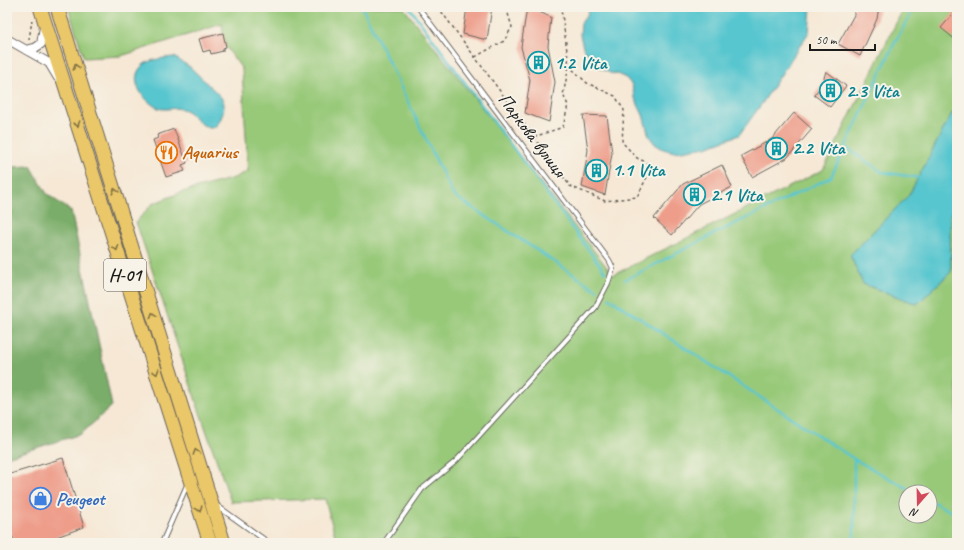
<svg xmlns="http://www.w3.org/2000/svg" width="964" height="550" viewBox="0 0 964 550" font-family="Caveat,sans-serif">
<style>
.green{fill:#98c979;stroke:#5a724a;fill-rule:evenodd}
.forest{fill:#7aad69;stroke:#4b6442}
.water{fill:#59c6cf;stroke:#3a7176}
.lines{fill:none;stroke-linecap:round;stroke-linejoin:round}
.stream{stroke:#59c6cf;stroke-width:2.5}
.building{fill:#ee9d8a}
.lane-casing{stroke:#68635d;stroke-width:6}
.street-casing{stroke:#68635d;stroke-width:10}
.primary-casing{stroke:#68635d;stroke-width:15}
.path{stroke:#68635d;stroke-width:1.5;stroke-dasharray:3 3;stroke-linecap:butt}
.lane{stroke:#fff;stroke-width:4}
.street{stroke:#fff;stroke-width:8}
.primary{stroke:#eac769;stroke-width:13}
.oneway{stroke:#837242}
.labels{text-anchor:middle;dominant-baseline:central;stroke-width:4;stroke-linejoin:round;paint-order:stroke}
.shield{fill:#f7f3e8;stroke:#5e5c59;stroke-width:1}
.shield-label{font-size:18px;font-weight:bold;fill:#1c1c1c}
.culture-label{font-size:19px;font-weight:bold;fill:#0d838f;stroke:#f7f3e8;text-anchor:start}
.street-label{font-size:19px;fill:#1c1c1c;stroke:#f7f3e8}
.food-label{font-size:19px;font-weight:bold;fill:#c56008;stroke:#f7f3e8;text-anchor:start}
.shop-label{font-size:19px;font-weight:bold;fill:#366cbe;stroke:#f7f3e8;text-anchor:start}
</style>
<rect width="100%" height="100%" fill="#f7f3e8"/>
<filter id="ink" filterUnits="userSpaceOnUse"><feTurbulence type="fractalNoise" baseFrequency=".025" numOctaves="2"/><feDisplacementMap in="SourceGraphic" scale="8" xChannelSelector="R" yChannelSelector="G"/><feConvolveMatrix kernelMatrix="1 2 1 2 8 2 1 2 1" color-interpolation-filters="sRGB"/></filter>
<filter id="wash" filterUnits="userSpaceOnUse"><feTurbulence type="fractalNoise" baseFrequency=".012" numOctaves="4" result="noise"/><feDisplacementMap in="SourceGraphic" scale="16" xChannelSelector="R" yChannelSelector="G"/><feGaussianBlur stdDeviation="0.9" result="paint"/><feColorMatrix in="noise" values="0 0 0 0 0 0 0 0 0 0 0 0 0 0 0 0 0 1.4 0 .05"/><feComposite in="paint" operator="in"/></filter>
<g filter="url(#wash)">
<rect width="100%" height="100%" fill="#f6e8d5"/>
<path class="green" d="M 68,7 L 403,7 L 613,275 L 823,170 L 904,7 L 957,7 L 957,543 L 337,543 L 325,499 L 231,502 L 196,401 L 136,222 L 152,204 L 182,192 L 234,178 L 248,171 L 242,69 L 226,47 L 223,33 L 222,24 L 121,56 L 84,58 ZM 906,492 L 930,492 L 930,516 L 906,516 Z"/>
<path class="forest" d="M 31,166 L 47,194 L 71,211 L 112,406 L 81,434 L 7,457 L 7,167 Z"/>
<path class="water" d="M 589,7 L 811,7 L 809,32 L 763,102 L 739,135 L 706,147 L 675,152 L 663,149 L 655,144 L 649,136 L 643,115 L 634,96 L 632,85 L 626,78 L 617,74 L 610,73 L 598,67 L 590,59 L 583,47 L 580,35 L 581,23 L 587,15 Z
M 174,57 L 190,67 L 220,96 C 222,99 224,101 224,105 C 224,112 219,129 210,128 C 201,127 194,114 185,110 C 175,106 167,111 158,108 C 158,108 153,105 153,105 C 141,97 129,79 142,66 C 149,59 165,58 174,57 Z
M 952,113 L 957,114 L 957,203 L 950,217 L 951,272 L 917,304 L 863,284 L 850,255 L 909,195 Z"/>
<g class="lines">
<path class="stream" d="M 362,7 L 453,195 L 597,290
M 409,7 L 605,272
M 845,147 L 882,172 L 921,178
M 625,280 L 710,236 L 831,177 L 896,40 L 915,7
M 609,298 L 854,459 L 914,492
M 930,500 L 957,515
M 854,543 L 854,459"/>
</g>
<g id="blocks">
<path class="building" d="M 467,7 L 492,7 L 487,40 L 463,34 Z
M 527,7 L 551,17 L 548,46 L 555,82 L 549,122 L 525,113 L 530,80 L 521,47 Z
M 854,7 L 879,7 L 877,19 L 860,56 L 838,44 L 854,15 Z
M 957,9 L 957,41 L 941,28 Z
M 223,33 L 226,47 L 223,48 L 223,51 L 211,54 L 210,50 L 203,52 L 199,39 Z
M 826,71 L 846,86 L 830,107 L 814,95 L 822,85 Z
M 794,113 L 812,129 L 787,158 L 752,177 L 741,156 L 772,139 Z
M 583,115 L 607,116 L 612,153 L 605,195 L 582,187 L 588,150 Z
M 174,129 L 187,163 L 182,165 L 185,171 L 166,177 L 153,140 L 158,138 L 157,135 Z
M 722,165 L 732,187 L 699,204 L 672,235 L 654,218 L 683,184 Z
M 63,458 L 84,527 L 40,543 L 15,543 L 7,523 L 7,475 Z"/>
</g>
</g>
<g filter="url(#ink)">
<use href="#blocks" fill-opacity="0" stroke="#68635d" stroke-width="1"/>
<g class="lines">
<defs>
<path id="lane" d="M 216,505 L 269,543
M 162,543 L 187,485
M 384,543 L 422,489 L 456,461 L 595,308 L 608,283 L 613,268 L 609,260 L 418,7"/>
<path id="street" d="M 7,39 L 49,63 L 58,78
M 26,50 L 35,48 L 41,44 L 44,27"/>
<path id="primary" d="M 40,7 L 210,543
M 57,7 L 224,543"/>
</defs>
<use href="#lane" class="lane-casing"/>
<use href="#street" class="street-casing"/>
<use href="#primary" class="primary-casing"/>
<path class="path" d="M 438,7 L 570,186 L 605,201 L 637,197 L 653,165
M 557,7 L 562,14 L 569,66 L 587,83 L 615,96 L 624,110 L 622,142 L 637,158 L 667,172
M 29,40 L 32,20
M 475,57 L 504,41 L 512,27 L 506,7
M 534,137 L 563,127 L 568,105 L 563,95 L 569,66"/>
<use href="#lane" class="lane"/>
<use href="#street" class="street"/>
<use href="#primary" class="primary"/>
</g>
<defs><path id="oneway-chevron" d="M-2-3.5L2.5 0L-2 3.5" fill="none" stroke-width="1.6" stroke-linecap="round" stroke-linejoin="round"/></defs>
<g class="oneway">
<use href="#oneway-chevron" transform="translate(76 67) rotate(-107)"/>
<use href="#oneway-chevron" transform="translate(77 124) rotate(72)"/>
<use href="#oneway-chevron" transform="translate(115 191) rotate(-107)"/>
<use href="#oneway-chevron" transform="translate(116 248) rotate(72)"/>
<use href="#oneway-chevron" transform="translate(153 315) rotate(-107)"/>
<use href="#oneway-chevron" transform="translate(156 372) rotate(72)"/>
<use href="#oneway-chevron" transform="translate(196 452) rotate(-107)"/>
<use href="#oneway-chevron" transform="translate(199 509) rotate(73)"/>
</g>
</g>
<defs>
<symbol id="building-ring" viewBox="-11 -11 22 22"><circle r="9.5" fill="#f7f3e8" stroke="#0f9aa8" stroke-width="1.5"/><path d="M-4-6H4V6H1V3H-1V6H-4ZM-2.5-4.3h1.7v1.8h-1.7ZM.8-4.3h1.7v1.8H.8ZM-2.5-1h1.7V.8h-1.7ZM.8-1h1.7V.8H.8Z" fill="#0f9aa8"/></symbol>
<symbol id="restaurant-ring" viewBox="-11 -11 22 22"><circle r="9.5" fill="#f7f3e8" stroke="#e8710a" stroke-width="1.5"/><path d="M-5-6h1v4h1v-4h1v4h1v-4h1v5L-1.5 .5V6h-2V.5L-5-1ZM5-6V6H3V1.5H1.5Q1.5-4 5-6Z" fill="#e8710a"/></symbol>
<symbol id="shop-ring" viewBox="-11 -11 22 22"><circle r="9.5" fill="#f7f3e8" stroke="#3f7fe0" stroke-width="1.5"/><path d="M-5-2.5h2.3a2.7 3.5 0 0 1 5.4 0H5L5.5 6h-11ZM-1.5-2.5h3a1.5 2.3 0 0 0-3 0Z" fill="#3f7fe0"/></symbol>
</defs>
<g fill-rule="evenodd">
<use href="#building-ring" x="526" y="50" width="25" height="25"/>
<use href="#building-ring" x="818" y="78" width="25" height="25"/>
<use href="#building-ring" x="764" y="136" width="25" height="25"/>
<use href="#restaurant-ring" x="154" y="140" width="25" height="25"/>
<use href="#building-ring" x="584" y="158" width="25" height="25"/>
<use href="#building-ring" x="682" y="182" width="25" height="25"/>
<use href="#shop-ring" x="28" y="486" width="25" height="25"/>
</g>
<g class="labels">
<rect class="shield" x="104" y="259" width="42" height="32" rx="3"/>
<g class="shield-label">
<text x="125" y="275">Н-01</text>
</g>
<g class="culture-label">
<text x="554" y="63">1.2 Vita</text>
<text x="846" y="91">2.3 Vita</text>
<text x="792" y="148">2.2 Vita</text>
<text x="612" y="170">1.1 Vita</text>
<text x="710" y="195">2.1 Vita</text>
</g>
<g class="street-label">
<text transform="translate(532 135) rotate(53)">Паркова вулиця</text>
</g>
<g class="food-label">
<text x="182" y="152">Aquarius</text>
</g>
<g class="shop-label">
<text x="56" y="499">Peugeot</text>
</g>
</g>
<rect width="964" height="550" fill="none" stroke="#f7f3e8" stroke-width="24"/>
<g transform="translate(918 504) rotate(200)"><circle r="19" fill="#f7f3e8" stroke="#9f9d96"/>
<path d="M0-3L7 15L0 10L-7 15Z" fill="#d1495b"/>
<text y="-6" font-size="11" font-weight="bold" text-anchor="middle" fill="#1c1c1c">N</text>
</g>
<path d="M810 44v6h65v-6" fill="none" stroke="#1c1c1c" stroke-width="2"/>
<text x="816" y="44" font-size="12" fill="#1c1c1c" stroke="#f7f3e8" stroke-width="3" paint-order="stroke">50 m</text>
</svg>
